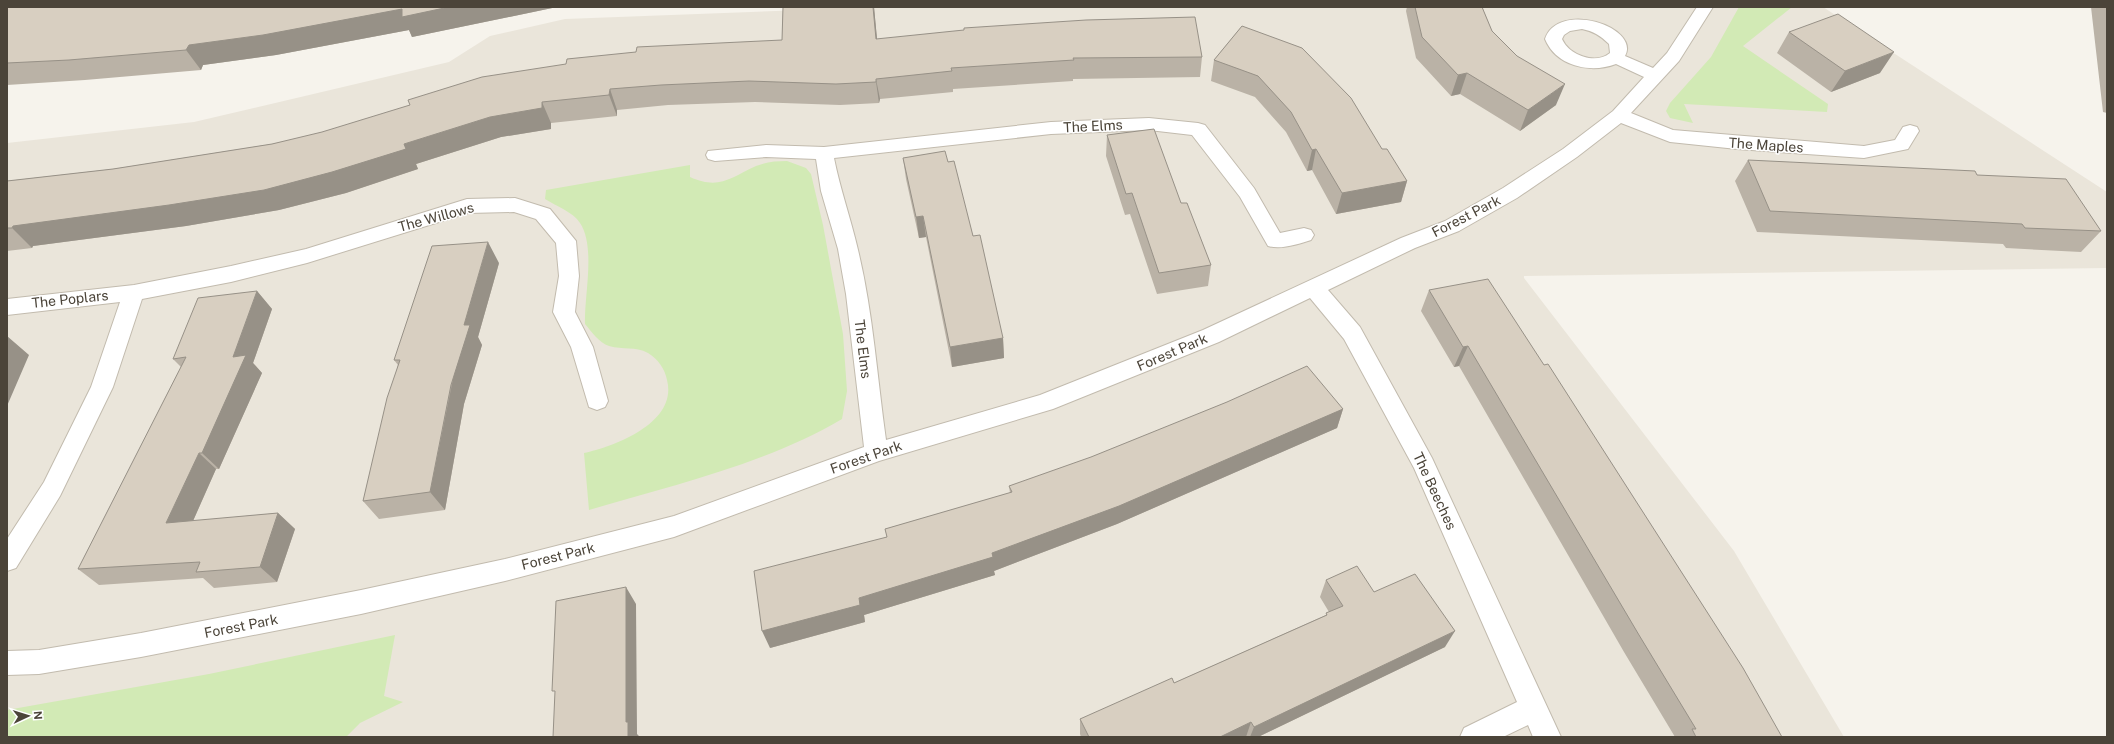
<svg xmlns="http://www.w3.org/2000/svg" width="2114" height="744" viewBox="0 0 2114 744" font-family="'Public Sans',sans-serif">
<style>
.residential{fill:#eae5da}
.green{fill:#d2eab5}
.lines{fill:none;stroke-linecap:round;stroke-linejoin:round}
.minor-casing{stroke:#c2bbae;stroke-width:2}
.minor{fill:#fff;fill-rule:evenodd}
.wall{fill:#bab2a6}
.shaded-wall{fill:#979187}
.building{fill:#d8cfc1;stroke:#979187}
.labels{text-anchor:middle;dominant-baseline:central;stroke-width:3;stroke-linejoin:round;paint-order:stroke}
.street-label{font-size:14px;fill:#4b4439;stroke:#fff}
</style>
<rect width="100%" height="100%" fill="#f6f3ec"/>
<path class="residential" d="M 833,7 L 1823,7 L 2107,192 L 2107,268 L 1524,276 L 1524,278 L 1734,551 L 1844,737 L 7,737 L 7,143 L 194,122 L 449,62 L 490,36 L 565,19 L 803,10 Z"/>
<path class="green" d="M 1739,7 L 1792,7 L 1743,46 L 1828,104 L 1827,112 L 1684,104 L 1693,123 L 1670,118 L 1666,111 L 1670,103 L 1711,57 Z
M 787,161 L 806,168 L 811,174 L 823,225 L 843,334 L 847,391 L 842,419 C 766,464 673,485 589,510 L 584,453 C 616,446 678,422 667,380 C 665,369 658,359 648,353 C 635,346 623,350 609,346 C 599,343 591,331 585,324 C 584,296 596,247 580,223 C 573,212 556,206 545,199 L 546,190 L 690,165 L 690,177 C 719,190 730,178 756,166 C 766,162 776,161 787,161 Z
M 395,635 L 384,696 L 403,702 L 360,723 L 346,737 L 7,737 L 7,710 L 209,674 Z"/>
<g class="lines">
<defs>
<path id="minor" d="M 1697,7 L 1713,7 L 1679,61 L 1631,113 L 1673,130 L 1864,146 L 1895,140 L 1903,127 L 1910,125 L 1917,127 L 1919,131 L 1908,149 L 1864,158 L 1737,149 L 1670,142 L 1621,123 L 1577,157 L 1517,198 L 1459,231 L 1415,248 L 1328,290 L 1360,327 L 1432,458 L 1561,737 L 1533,737 L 1528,725 L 1503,737 L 1460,737 L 1464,728 L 1517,702 L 1414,468 L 1344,339 L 1310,298 L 1219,342 L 1053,409 L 879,461 L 674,537 L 505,581 L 361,614 L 141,657 L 39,674 L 7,675 L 7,651 L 39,650 L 141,633 L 361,590 L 505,559 L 674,516 L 864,447 L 846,294 L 838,249 L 821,191 L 816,159 L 766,157 L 715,161 L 708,159 L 706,155 L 708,151 L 766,145 L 824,147 L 1051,122 L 1149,118 L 1198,123 L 1205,125 L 1254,188 L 1280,233 L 1304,228 L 1311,230 L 1314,235 L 1311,240 C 1298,244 1281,250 1268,246 L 1240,197 L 1192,135 L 1149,130 L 1051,134 L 834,158 C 840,189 851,219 858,250 C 873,312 877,376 886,440 L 1040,395 L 1203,330 L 1401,238 L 1445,221 L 1503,188 L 1563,149 L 1613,111 L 1644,77 L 1616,64 C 1590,74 1556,66 1545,39 C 1558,0 1641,27 1625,56 L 1653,68 L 1667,53 ZM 1582,29 C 1593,31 1601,36 1609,44 L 1610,53 C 1595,65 1569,55 1562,39 L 1564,35 L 1570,31 Z
M 515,198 L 550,209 L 576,241 L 579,276 L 575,312 L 593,347 L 608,401 L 605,407 L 597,410 L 589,407 L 571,347 L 553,312 L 559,276 L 556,243 L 536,219 L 514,212 L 468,213 L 307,263 L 231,282 L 142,299 L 113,387 L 60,496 L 16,568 L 7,571 L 7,539 L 44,482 L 91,387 L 120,302 L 7,315 L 7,299 L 134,285 L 231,266 L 306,249 L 467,199 Z"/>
</defs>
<use href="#minor" class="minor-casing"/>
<use href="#minor" class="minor"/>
</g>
<path class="wall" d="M 7,7 L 557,7 L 412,37 L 409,30 L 276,55 L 203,65 L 201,70 L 85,80 L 7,85 Z
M 783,7 L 874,7 L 877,39 L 1202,57 L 1200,77 L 1073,79 L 1073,81 L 953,89 L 953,92 L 880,99 L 879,103 L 840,105 L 755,102 L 668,105 L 617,110 L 617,116 L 551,123 L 551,129 L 501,137 L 416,164 L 418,169 L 346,193 L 279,210 L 186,226 L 33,246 L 32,248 L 7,251 L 7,181 L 113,169 L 272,144 L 782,40 Z
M 1407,7 L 1482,7 L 1492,31 L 1556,105 L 1520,131 L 1460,94 L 1451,96 L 1416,58 L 1406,11 Z
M 2091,7 L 2107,7 L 2107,113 L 2103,112 Z
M 1242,26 L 1382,149 L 1407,181 L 1401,202 L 1336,214 L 1312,170 L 1307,171 L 1286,132 L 1255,97 L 1211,81 L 1214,60 Z
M 1789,32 L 1880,73 L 1831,92 L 1777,53 Z
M 1107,135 L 1181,203 L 1211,265 L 1208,286 L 1157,294 L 1130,214 L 1125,215 L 1106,156 Z
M 903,158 L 948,162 L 973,236 L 1003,338 L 1004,358 L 952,367 L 926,237 L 919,238 L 906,179 Z
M 1748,160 L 1977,175 L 2101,231 L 2081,252 L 2006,248 L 2003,244 L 1757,232 L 1735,181 Z
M 499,263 L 478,337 L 482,345 L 464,404 L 445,510 L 379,519 L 363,501 L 398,365 L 394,360 Z
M 1429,290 L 1782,737 L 1675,737 L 1624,652 L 1459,366 L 1454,367 L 1421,311 Z
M 257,291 L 272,309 L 253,363 L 262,373 L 219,469 L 216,469 L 193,521 L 278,513 L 295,529 L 277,582 L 214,588 L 203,578 L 99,585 L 78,569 L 181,367 L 173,359 Z
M 1343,409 L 1337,428 L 1117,524 L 994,571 L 995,575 L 864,615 L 865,622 L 770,648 L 887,537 L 885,529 L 1010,493 L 1009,486 Z
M 1326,580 L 1374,592 L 1445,647 L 1258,737 L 1081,737 L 1080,734 L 1080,719 L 1174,683 L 1326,615 L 1326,613 L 1329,612 L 1320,597 Z"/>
<path class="shaded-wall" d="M 449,7 L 557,7 L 412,37 L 409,30 L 276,55 L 203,65 L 201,70 L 186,50 L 189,45 L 402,9 Z
M 873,7 L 874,7 L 879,60 L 876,39 Z
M 1894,52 L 1880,73 L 1831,92 L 1845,71 Z
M 1467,73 L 1460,94 L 1451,96 L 1458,75 Z
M 876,79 L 880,99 L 879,103 L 876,82 Z
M 1565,84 L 1556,105 L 1520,131 L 1528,110 Z
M 610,89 L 617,110 L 617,116 L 609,95 Z
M 542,102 L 551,123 L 551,129 L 501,137 L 416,164 L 418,169 L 346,193 L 279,210 L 186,226 L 33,246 L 32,248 L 12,228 L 13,226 L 404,144 L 490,117 Z
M 1316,149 L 1312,170 L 1307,171 L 1312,150 Z
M 1407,181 L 1401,202 L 1336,214 L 1342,193 Z
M 923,216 L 926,237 L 919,238 L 916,217 Z
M 488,242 L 499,263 L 478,337 L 482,345 L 464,404 L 445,510 L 430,492 L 464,325 Z
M 257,291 L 272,309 L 253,363 L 262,373 L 219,469 L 202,453 L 233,357 Z
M 7,336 L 29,355 L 7,406 Z
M 1003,338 L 1004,358 L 952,367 L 950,347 Z
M 1468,346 L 1459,366 L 1454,367 L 1463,347 Z
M 1343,409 L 1337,428 L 1117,524 L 994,571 L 995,575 L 864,615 L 865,622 L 770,648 L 762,631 L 992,553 Z
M 199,453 L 216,469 L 185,539 L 166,523 Z
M 278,513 L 295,529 L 277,582 L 260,567 Z
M 626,587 L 636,604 L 637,734 L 640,737 L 628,737 L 626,722 Z
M 1455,631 L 1445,647 L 1258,737 L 1250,737 L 1254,727 Z
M 1251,722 L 1246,737 L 1220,737 Z"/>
<path class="building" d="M 7,7 L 449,7 L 402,17 L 402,9 L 263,35 L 189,45 L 186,50 L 69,60 L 7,63 Z
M 783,7 L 873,7 L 876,39 L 964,30 L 964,28 L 1086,20 L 1195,17 L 1202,57 L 1073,58 L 1074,60 L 951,68 L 952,71 L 876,79 L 876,82 L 836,84 L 749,81 L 661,85 L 610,89 L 609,95 L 542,102 L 542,108 L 490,117 L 404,144 L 406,149 L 332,172 L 264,190 L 169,205 L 13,226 L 12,228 L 7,228 L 7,181 L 113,169 L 272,144 L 322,132 L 410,105 L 408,100 L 482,77 L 566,64 L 567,59 L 636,52 L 637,47 L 782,40 Z
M 1415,7 L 1482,7 L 1492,31 L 1517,56 L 1565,84 L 1528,110 L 1467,73 L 1458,75 L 1422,37 Z
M 1838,14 L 1894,52 L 1845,71 L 1789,32 Z
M 1242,26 L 1302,48 L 1351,98 L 1382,149 L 1387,149 L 1407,181 L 1342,193 L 1316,149 L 1312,150 L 1291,112 L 1258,76 L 1214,60 Z
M 1154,129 L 1181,203 L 1187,203 L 1211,265 L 1159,273 L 1132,193 L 1126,194 L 1107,135 Z
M 945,151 L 948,162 L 954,161 L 973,236 L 980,235 L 1003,338 L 950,347 L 923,216 L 916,217 L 903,158 Z
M 1748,160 L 1975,171 L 1977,175 L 2066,179 L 2101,231 L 2025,228 L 2022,224 L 1770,211 Z
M 488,242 L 464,325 L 470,325 L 451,385 L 430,492 L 363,501 L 387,398 L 400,360 L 394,360 L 432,246 Z
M 1488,279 L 1544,365 L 1548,364 L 1743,668 L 1782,737 L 1696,737 L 1692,729 L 1696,729 L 1639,635 L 1468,346 L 1463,347 L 1429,290 Z
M 257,291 L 233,357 L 246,355 L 202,453 L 199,453 L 166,523 L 278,513 L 260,567 L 196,572 L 200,562 L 78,569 L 186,357 L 173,359 L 198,298 Z
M 1307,366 L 1343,409 L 1119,506 L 992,553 L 993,557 L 859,598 L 860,605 L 762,631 L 754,571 L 887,537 L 885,529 L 1012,492 L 1009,486 L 1091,457 L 1227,402 Z
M 1357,566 L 1374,592 L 1415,574 L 1455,631 L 1254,727 L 1251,722 L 1220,737 L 1089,737 L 1080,719 L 1172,678 L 1174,683 L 1327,615 L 1326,613 L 1343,606 L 1326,580 Z
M 626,587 L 626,722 L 628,722 L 628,737 L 553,737 L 555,691 L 552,691 L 556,601 Z"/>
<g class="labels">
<g class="street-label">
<text transform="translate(1093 126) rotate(-3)">The Elms</text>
<text transform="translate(1766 145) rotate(4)">The Maples</text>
<text transform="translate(1466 216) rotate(-27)">Forest Park</text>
<text transform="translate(436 217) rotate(-15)">The Willows</text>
<text transform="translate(70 299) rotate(-6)">The Poplars</text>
<text transform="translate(863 349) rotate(83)">The Elms</text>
<text transform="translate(1172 352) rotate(-23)">Forest Park</text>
<text transform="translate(866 457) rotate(-19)">Forest Park</text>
<text transform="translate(1435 491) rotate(65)">The Beeches</text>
<text transform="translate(558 556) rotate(-14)">Forest Park</text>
<text transform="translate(241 626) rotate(-11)">Forest Park</text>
</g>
</g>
<rect width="2114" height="744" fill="none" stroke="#4b4439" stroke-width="16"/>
<g transform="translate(28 716) rotate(86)" stroke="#ffffff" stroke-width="3" paint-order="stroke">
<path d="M0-3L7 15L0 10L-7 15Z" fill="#4b4439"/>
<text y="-6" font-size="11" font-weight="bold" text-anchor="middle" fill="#4b4439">N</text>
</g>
</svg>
